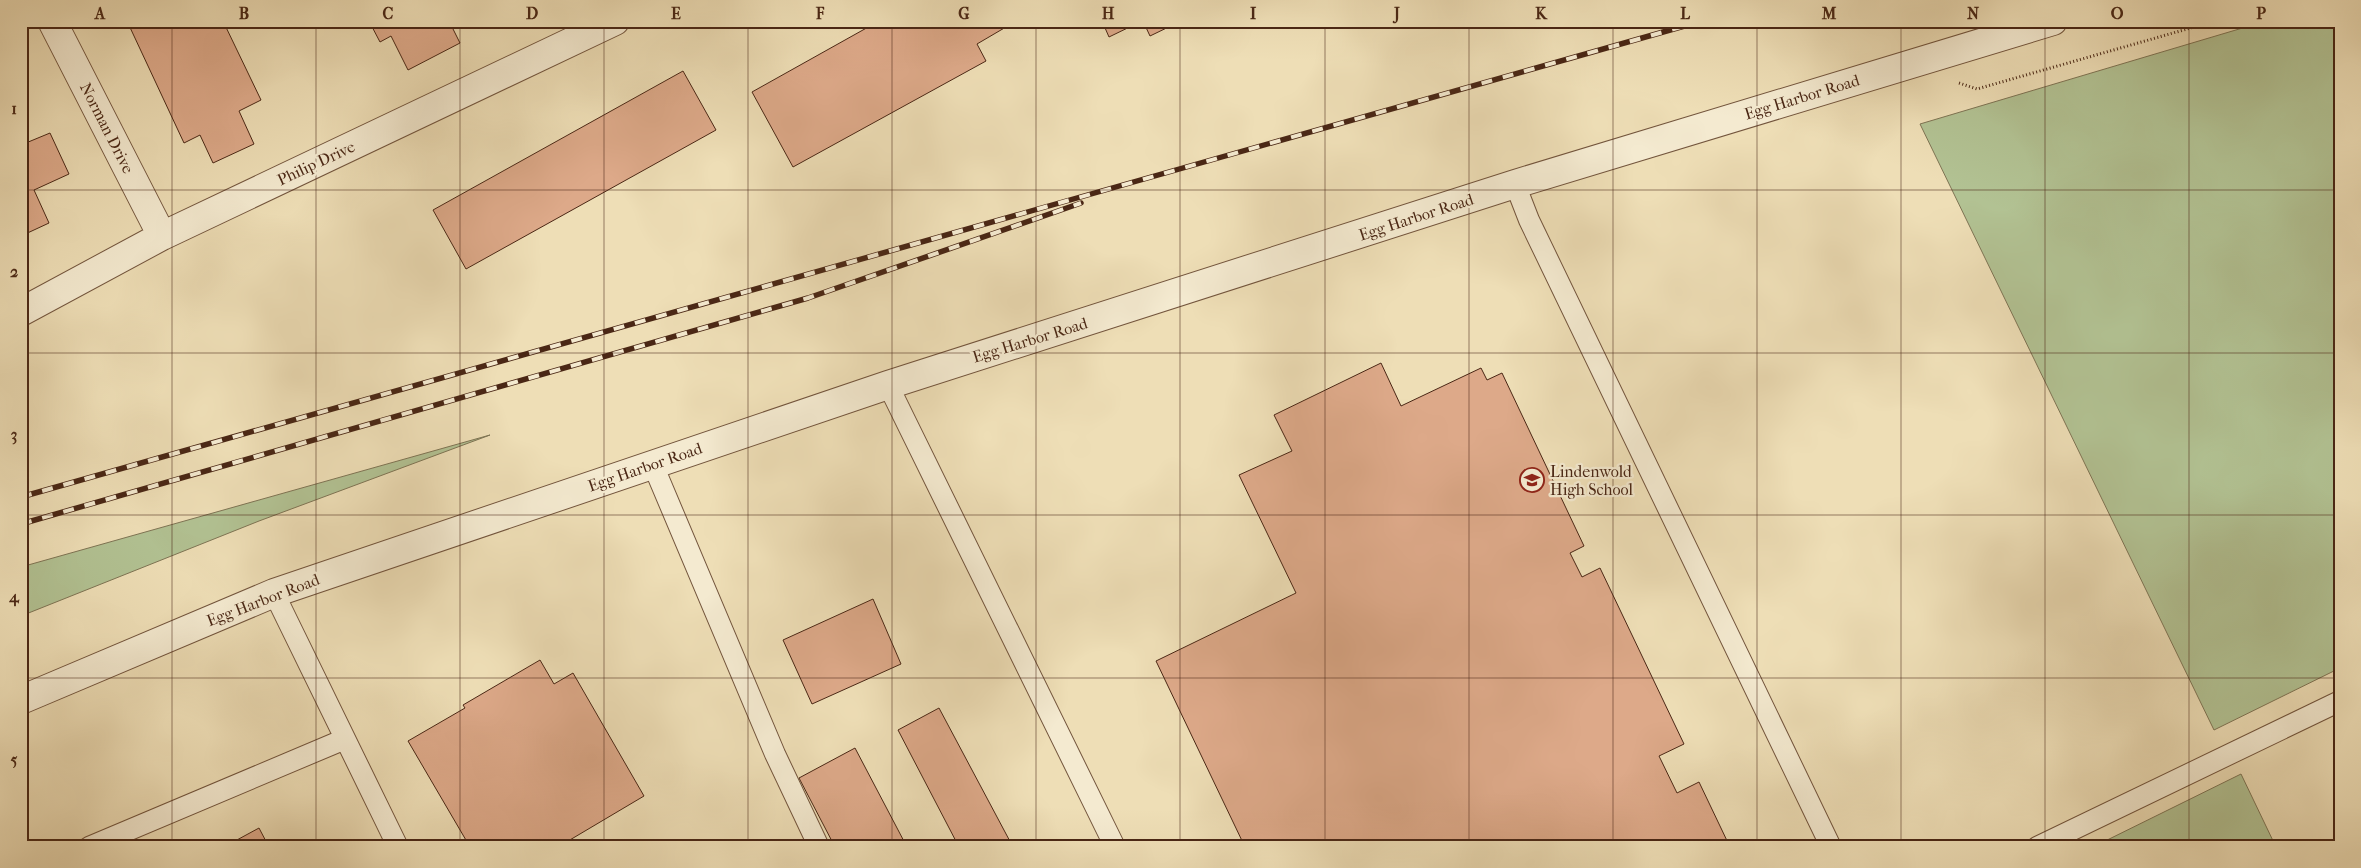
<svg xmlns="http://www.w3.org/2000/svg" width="2361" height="868" viewBox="0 0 2361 868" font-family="'IM FELL French Canon',serif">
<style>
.green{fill:#b2c293;stroke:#7e7454}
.building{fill:#dda989;stroke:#4a2715}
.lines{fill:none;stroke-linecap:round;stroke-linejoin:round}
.service-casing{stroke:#73553d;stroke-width:22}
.minor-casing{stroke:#73553d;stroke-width:30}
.tertiary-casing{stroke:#73553d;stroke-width:30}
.path{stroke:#4a2715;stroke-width:3;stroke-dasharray:1 2.5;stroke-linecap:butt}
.service{stroke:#f4ead0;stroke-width:20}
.minor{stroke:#f4ead0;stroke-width:28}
.tertiary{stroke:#f4ead0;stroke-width:28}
.rail-casing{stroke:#4a2715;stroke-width:5.5}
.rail{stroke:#f4ead0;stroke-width:4;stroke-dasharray:11;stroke-linecap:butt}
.grid{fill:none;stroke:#4a2715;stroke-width:1;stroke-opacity:0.55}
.labels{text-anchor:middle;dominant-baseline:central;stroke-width:4.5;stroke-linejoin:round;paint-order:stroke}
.street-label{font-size:16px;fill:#4a2715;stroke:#f4ead0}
.poi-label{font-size:16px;fill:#4a2715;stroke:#f4ead0;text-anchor:start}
.neatline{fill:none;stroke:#4a2715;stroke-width:2}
.grid-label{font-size:16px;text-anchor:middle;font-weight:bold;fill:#4a2715}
</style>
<rect width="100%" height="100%" fill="#eedeb6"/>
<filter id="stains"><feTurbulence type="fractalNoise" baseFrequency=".004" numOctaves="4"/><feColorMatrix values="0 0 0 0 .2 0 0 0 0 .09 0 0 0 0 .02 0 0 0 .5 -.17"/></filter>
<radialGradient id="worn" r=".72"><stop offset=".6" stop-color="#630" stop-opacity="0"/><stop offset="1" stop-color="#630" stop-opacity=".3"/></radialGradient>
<path class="green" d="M 2266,21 L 2340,21 L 2340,668 L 2214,730 L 1920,124 Z
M 490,435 L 259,521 L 21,616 L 21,567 Z
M 2241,774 L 2276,847 L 2093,847 Z"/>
<path class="building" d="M 127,21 L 223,21 L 261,100 L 239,111 L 254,144 L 213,163 L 200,135 L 184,143 Z
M 369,21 L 449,21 L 460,43 L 408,70 L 391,36 L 380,42 Z
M 879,21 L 1003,21 L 1006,27 L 977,44 L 986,61 L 793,167 L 752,92 Z
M 1102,21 L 1142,21 L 1109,37 Z
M 1143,21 L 1181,21 L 1150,36 Z
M 683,71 L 716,130 L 466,269 L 433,210 Z
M 50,133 L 69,174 L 34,190 L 49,223 L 21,236 L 21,145 Z
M 1381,363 L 1401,406 L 1481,368 L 1487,380 L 1502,373 L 1584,546 L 1570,553 L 1582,577 L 1600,568 L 1684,744 L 1659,756 L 1677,793 L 1699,782 L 1730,847 L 1245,847 L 1156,661 L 1296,593 L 1239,475 L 1292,451 L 1274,415 Z
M 873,599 L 901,664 L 812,704 L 783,640 Z
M 540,660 L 554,684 L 573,673 L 644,796 L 558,847 L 470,847 L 408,741 L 465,708 L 463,705 Z
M 939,708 L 1013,847 L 959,847 L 898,730 Z
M 855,748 L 907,847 L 835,847 L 799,778 Z
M 259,828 L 269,847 L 224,847 Z"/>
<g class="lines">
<defs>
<path id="service" d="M 1515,184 L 1529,220 L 1831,847
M 888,385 L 1115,847
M 653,465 L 775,754 L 819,847
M 274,593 L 398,847
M 89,847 L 345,739
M 2037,847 L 2340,701"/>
<path id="minor" d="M 52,21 L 162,236
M 21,312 L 162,236 L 615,21"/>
<path id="tertiary" d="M 21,700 L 274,593 L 888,385 L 1515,184 L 2053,21"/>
</defs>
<use href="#service" class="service-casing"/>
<use href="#minor" class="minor-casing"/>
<use href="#tertiary" class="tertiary-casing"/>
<path class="path" d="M 1959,83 L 1977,89 L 2215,21"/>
<use href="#service" class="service"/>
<use href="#minor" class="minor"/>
<use href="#tertiary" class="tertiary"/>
<defs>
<path id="rail" d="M 21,497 L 1702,21
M 21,524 L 808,298 L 1081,203"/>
</defs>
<use href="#rail" class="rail-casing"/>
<use href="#rail" class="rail"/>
</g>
<path class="grid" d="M 172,21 L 172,847M 316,21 L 316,847M 460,21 L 460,847M 604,21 L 604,847M 748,21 L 748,847M 892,21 L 892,847M 1036,21 L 1036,847M 1180,21 L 1180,847M 1325,21 L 1325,847M 1469,21 L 1469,847M 1613,21 L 1613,847M 1757,21 L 1757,847M 1901,21 L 1901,847M 2045,21 L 2045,847M 2189,21 L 2189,847M 21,190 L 2340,190M 21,353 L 2340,353M 21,515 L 2340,515M 21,678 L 2340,678"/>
<defs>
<symbol id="school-ring" viewBox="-11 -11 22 22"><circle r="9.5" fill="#f4ead0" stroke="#8f2418" stroke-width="1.5"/><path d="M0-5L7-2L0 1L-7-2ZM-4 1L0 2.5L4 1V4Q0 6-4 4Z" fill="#8f2418"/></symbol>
</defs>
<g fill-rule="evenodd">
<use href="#school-ring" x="1518" y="466" width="28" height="28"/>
</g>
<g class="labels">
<g class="street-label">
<text transform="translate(1802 97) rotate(-17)">Egg Harbor Road</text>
<text transform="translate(107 128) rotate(63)">Norman Drive</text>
<text transform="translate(316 163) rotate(-25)">Philip Drive</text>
<text transform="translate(1416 217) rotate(-18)">Egg Harbor Road</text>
<text transform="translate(1030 340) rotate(-17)">Egg Harbor Road</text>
<text transform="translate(645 467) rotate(-19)">Egg Harbor Road</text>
<text transform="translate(263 600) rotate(-21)">Egg Harbor Road</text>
</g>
<g class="poi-label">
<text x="1550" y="471">Lindenwold<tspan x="1550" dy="18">High School</tspan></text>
</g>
</g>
<rect width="2361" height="868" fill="none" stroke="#eedeb6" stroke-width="55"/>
<rect x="28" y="28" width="2306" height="812" class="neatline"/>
<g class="grid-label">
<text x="100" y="19">A</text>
<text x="244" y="19">B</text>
<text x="388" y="19">C</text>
<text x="532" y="19">D</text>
<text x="676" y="19">E</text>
<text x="820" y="19">F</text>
<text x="964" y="19">G</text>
<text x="1108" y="19">H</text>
<text x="1253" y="19">I</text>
<text x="1397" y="19">J</text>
<text x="1541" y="19">K</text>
<text x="1685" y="19">L</text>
<text x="1829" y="19">M</text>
<text x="1973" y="19">N</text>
<text x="2117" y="19">O</text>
<text x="2261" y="19">P</text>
<text x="14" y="114">1</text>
<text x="14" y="277">2</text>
<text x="14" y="440">3</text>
<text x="14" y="602">4</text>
<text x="14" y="765">5</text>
</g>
<rect width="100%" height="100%" filter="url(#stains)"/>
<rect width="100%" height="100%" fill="url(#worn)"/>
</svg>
